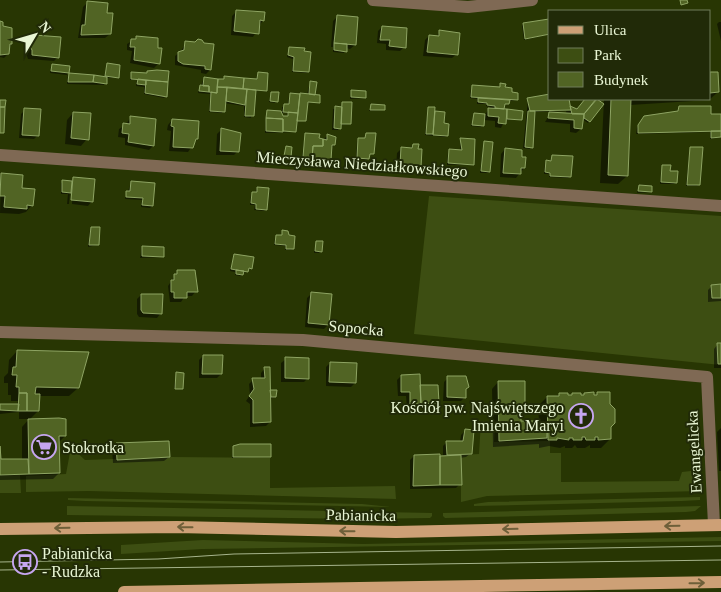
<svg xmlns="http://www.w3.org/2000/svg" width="721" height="592" viewBox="0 0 721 592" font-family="'Times New Roman',serif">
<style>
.green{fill:#3d4e12}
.shadow{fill:#0007}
.building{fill:#516424;stroke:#8ea463}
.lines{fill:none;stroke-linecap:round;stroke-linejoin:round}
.minor{stroke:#7f6954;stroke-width:12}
.primary{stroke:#cda076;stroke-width:12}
.tram{stroke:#a6b48c;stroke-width:1}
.oneway{stroke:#6e5f39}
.labels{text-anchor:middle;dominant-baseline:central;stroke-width:4;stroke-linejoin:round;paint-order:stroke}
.street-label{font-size:16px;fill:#e9f6d4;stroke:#212a08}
.poi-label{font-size:16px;fill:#e9f6d4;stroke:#212a08;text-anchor:start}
</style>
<rect width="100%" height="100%" fill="#283603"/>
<path class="green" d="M 429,196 L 721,216 L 721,365 L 414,334 Z
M 481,421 L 495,422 L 494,442 L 550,441 L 550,453 L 561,453 L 561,482 L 679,481 L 682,472 L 700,470 L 702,491 L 487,496 L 461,502 L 461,455 L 479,454 Z
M 71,447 L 85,460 L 170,457 L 270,458 L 270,488 L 395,486 L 396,499 L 89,491 L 26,492 L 26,476 L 66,474 Z
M 20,475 L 21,493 L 0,493 L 0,476 Z
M 700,497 L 700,500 L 682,501 L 474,506 L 474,504 L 488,502 Z
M 68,498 L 362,504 L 391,507 L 85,501 L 68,500 Z
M 67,506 L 432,513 L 432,516 L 430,518 L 362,519 L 67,515 Z
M 701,506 L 695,511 L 686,512 L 445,518 L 443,516 L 443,513 Z
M 721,537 L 721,541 L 202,549 L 121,554 L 121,545 L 203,540 L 363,544 Z"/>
<path class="shadow" d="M 87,3 L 106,14 L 110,34 L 105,38 L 78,38 L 83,7 Z
M 236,12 L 263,20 L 253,37 L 231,35 L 232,16 Z
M 337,17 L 355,45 L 350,49 L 346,48 L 344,53 L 333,52 L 333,47 L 331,47 L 333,21 Z
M 719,22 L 721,22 L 721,41 L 717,24 Z
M 0,23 L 11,44 L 8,54 L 4,58 L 0,57 Z
M 523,24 L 550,31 L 550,34 L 524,40 L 522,26 Z
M 382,27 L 404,47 L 400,51 L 386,50 L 386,44 L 377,43 L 378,31 Z
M 440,32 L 457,54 L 452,58 L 423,56 L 425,40 L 429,36 L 436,37 Z
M 34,36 L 58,57 L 54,61 L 28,59 L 25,50 Z
M 137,38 L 158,64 L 154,68 L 130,63 L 132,51 L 127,50 L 127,44 Z
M 186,43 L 210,70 L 206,74 L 201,73 L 201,70 L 175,65 L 175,56 L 181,51 Z
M 290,48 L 308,72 L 306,73 L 292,72 L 293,59 L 287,57 Z
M 107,64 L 118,77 L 106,78 L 104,85 L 67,84 L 68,75 L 50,73 L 53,65 L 68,67 L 67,75 L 104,78 Z
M 132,73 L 165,96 L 164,98 L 144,94 L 144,87 L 136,86 L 137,80 L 130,80 Z
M 258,73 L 266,91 L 254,91 L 251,118 L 244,117 L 244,106 L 224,103 L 222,113 L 209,112 L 210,94 L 198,93 L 204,78 L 223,80 L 225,77 L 256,80 Z
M 710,73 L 717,73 L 718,92 L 709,100 L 630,105 L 627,176 L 618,184 L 600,183 L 604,99 L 710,99 Z
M 310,82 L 314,96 L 318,102 L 306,103 L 305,120 L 296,122 L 295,132 L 265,133 L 266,113 L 268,111 L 287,117 L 287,113 L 282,113 L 282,107 L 288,106 L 289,96 L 307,95 Z
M 501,85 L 517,100 L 508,101 L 501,110 L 522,112 L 521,120 L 505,120 L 501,128 L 495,127 L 495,121 L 484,120 L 481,127 L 471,126 L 474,114 L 485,115 L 490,107 L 486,106 L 486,104 L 477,104 L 477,99 L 470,98 L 471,88 L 499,88 Z
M 352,91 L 365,98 L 350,99 Z
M 271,93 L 276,101 L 275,103 L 269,102 Z
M 528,99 L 568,99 L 569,109 L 577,110 L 585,99 L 594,99 L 587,108 L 589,121 L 588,123 L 582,119 L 581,129 L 576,133 L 570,132 L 570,124 L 545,122 L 550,114 L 567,115 L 566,111 L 534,112 L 530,149 L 523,148 Z
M 343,103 L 350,124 L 340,125 L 338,130 L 332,130 L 333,109 L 341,108 Z
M 371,106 L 383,110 L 369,111 Z
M 428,108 L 433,112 L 444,113 L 442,125 L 447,135 L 445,137 L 425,135 Z
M 679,108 L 710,116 L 721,115 L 721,137 L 710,139 L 710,132 L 636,134 L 637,128 L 643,120 L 677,112 Z
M 25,110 L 38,135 L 34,139 L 19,138 L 21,114 Z
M 73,113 L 87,139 L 81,146 L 65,144 L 67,120 Z
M 130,118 L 153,146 L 149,150 L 125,145 L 125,138 L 118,137 L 119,129 L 126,125 Z
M 172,120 L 197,139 L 188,152 L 169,151 L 171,131 L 167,130 L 168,125 Z
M 221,130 L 238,151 L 234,155 L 216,155 L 217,134 Z
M 305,134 L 318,140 L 323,140 L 327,136 L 334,145 L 331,148 L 330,160 L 326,164 L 309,163 L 309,159 L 302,158 Z
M 366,134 L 373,153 L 369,155 L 367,160 L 356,159 L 357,141 L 364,139 Z
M 461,139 L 473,164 L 447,165 L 448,152 L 460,151 Z
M 484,142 L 489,172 L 487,173 L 480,173 Z
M 413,145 L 417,150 L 421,150 L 420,167 L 415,171 L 396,169 L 397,153 L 401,149 L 409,149 Z
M 286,147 L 289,156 L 288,158 L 283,158 Z
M 690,148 L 699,184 L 697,186 L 686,186 Z
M 505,149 L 521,158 L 524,168 L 516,178 L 500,177 L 501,154 Z
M 552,156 L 570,176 L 568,178 L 549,177 L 549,174 L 544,174 L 545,163 L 550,162 Z
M 663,166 L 669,172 L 675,183 L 674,184 L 660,184 Z
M 1,175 L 21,189 L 32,205 L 26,212 L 19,214 L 0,213 Z
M 73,178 L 92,201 L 88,206 L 72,204 Z
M 71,180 L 69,204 L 67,204 L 68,194 L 61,194 L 61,183 Z
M 131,183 L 152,206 L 150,208 L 141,207 L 142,200 L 125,199 Z
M 640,186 L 651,192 L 637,193 Z
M 257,188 L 266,209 L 264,211 L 254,210 L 255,205 L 250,205 L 251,195 L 255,193 Z
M 92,228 L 97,245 L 88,247 L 90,230 Z
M 283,231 L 293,248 L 291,250 L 285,250 L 285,246 L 274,245 L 275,238 L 281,236 Z
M 316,242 L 320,252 L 319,253 L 314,253 Z
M 142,248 L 162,257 L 140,258 Z
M 235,255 L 251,268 L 240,276 L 235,275 L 235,272 L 230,271 Z
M 178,271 L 196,291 L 192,296 L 185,296 L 181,302 L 170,302 L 168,286 Z
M 712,286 L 721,286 L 721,301 L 708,302 L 708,290 Z
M 312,293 L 328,325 L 324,329 L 305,327 L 307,298 Z
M 141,295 L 161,313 L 157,318 L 139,317 L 137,314 L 137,299 Z
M 718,344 L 721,344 L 721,368 L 714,368 L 714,349 Z
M 17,351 L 78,388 L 69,396 L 38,396 L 38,411 L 28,421 L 65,436 L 58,443 L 59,473 L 53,479 L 0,480 L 0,461 L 22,460 L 22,427 L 29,419 L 19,419 L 19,412 L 0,414 L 0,405 L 17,405 L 18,401 L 11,401 L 11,395 L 8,395 L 8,383 L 4,383 L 4,377 L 8,373 L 9,360 Z
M 203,356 L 221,374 L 217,378 L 199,378 L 199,360 Z
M 286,359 L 308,378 L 304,382 L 281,382 L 281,363 Z
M 330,363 L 355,383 L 351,387 L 326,386 L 326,367 Z
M 265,368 L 269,393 L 271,391 L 275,397 L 269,399 L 270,422 L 266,426 L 250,427 L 250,404 L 246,401 L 250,395 L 249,384 L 253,380 L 261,380 L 261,373 Z
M 176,374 L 182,388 L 174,388 Z
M 401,376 L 419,386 L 437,403 L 433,407 L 407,408 L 406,396 L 398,396 L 397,380 Z
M 448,378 L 467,383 L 465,397 L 461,401 L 443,401 L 444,382 Z
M 498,382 L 524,410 L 520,414 L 520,423 L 539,422 L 538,406 L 547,397 L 567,394 L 570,397 L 572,394 L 595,396 L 598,394 L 609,427 L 610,439 L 601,448 L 590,448 L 590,445 L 585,448 L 577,448 L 575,445 L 572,448 L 565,448 L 565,446 L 560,448 L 549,446 L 539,448 L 539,444 L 493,447 L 492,389 Z
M 721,428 L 721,471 L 719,471 L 717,432 Z
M 465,431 L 471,453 L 466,457 L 460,458 L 460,484 L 456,488 L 410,489 L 410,460 L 414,456 L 443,457 L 443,446 L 447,442 L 460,442 L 461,435 Z
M 117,444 L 169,457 L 164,461 L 113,463 L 112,448 Z
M 234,447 L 270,456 L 232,458 Z"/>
<path class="building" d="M 680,0 L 687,0 L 688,3 L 681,5 Z
M 87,1 L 108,3 L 107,13 L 113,13 L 111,34 L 81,35 L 82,25 L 85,25 Z
M 236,10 L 265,12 L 264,21 L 260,20 L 259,34 L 234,31 Z
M 337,15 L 358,17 L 356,45 L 334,43 Z
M 549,19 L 550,34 L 525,39 L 523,23 Z
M 0,21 L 3,22 L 3,26 L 12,28 L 12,44 L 10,44 L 9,54 L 0,55 Z
M 382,26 L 407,28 L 406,48 L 389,46 L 390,40 L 380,40 Z
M 439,30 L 460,33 L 458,55 L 427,52 L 429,35 L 439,36 Z
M 34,35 L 61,37 L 59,58 L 32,55 L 32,50 L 29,45 L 33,40 Z
M 136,36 L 158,38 L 158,48 L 162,48 L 160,64 L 134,60 L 135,47 L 130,47 L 131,39 L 136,39 Z
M 198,39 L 202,40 L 204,43 L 214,44 L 211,70 L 205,69 L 205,66 L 183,64 L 178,61 L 178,52 L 184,50 L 185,41 L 195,42 Z
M 334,43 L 347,44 L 347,52 L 334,50 Z
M 289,47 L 305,48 L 304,51 L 311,52 L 309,72 L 293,71 L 294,57 L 288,55 Z
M 107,63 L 120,65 L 119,78 L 105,76 Z
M 52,64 L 70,66 L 69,73 L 51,71 Z
M 157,70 L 169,71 L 168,82 L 131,79 L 131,72 L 147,73 L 147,71 Z
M 258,72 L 268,73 L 267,91 L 243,89 L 244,78 L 257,79 Z
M 710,72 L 718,72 L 719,92 L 710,93 Z
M 69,73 L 94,75 L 93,82 L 68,82 Z
M 94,75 L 107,77 L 107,84 L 93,82 Z
M 224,76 L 244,78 L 243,89 L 217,87 L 218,79 L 224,79 Z
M 204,77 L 218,79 L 217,93 L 209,92 L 209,86 L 203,86 Z
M 138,79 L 146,80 L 146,85 L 137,84 Z
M 146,80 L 168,82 L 167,97 L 145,93 Z
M 310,81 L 317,82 L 315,95 L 309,94 Z
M 500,83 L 506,84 L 505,87 L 512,88 L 512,92 L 518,93 L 518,100 L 471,97 L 472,85 L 500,87 Z
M 200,85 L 209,86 L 209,92 L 199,91 Z
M 217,87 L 227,87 L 225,112 L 210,111 L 211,92 L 217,93 Z
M 227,87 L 247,89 L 245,105 L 226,101 Z
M 247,89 L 256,90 L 254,116 L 245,116 Z
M 351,90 L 366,91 L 366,98 L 351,97 Z
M 271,92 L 279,92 L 278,102 L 270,101 Z
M 290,93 L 300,94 L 298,113 L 283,112 L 284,104 L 289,104 Z
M 300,93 L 320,95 L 320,103 L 308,102 L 306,121 L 297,121 Z
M 550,94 L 550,99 L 569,99 L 571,110 L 530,111 L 527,98 Z
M 478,98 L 510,100 L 509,104 L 505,104 L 504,109 L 495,108 L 495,106 L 487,105 L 487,103 L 478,102 Z
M 585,99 L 596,99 L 584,114 L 572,114 L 570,106 L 577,109 Z
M 597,99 L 604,104 L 590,122 L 584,118 L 584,114 Z
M 611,99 L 631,99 L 628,176 L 608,175 Z
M 0,100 L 6,100 L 5,107 L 0,107 Z
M 342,102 L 352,102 L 351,124 L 341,124 Z
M 371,104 L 385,105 L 385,110 L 370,110 Z
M 335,106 L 342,107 L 341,129 L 334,128 Z
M 679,106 L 711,106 L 711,114 L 721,114 L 721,131 L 638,133 L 638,125 L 644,116 L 678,111 Z
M 0,107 L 5,107 L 4,133 L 0,133 Z
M 428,107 L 435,107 L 433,134 L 426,134 Z
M 24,108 L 41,109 L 39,136 L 22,135 Z
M 488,108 L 507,109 L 506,124 L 498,123 L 499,117 L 488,116 Z
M 507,109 L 523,111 L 522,120 L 507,119 Z
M 267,110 L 281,111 L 283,116 L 288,116 L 288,112 L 298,113 L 296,132 L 283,131 L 283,119 L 266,118 Z
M 435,111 L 445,112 L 444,123 L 449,124 L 448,136 L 433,135 Z
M 528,111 L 535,111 L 533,148 L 525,147 Z
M 73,112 L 91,113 L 89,140 L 71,138 Z
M 549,112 L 584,114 L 582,129 L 574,128 L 574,120 L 548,118 Z
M 474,113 L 485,114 L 484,126 L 472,125 Z
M 130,116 L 156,119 L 154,146 L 128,142 L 129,134 L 122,133 L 123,123 L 130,124 Z
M 266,118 L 283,119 L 283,132 L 266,131 Z
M 172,119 L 199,121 L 198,139 L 196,139 L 193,148 L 173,147 L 174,127 L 171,126 Z
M 221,128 L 241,133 L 239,152 L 220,151 Z
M 711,131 L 721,131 L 721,137 L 711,138 Z
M 305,133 L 320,134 L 319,138 L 323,139 L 323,146 L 313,146 L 312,158 L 303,157 Z
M 366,133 L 376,133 L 374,154 L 370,154 L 369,159 L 357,158 L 358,138 L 365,138 Z
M 327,134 L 336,137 L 335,145 L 332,145 L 331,160 L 312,159 L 313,146 L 323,146 L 323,139 L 327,140 Z
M 460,138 L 475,139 L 474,165 L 448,163 L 449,149 L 462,150 Z
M 484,141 L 493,142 L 490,172 L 481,171 Z
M 413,144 L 419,144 L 418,149 L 422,149 L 421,167 L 400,165 L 401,147 L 412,148 Z
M 286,146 L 292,147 L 291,157 L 284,156 Z
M 690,147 L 703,147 L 700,185 L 687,185 Z
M 505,148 L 522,150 L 522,157 L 526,157 L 525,168 L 521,168 L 521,174 L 503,173 Z
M 552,155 L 573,156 L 571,177 L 550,176 L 550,173 L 545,172 L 546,160 L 551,161 Z
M 662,165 L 671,165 L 670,171 L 678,171 L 677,183 L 661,182 Z
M 1,173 L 23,175 L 22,188 L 35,189 L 33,206 L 27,205 L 27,209 L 4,207 L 5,196 L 0,196 Z
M 73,177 L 95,179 L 93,202 L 71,200 Z
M 62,180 L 72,181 L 71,193 L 62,192 Z
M 131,181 L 155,183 L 153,206 L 142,205 L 143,198 L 126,197 L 126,191 L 130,191 Z
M 639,185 L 652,186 L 652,192 L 638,191 Z
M 257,187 L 269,188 L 267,210 L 256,209 L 256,204 L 251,203 L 252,192 L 257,192 Z
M 91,227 L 100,227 L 99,245 L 89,245 Z
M 282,230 L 288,231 L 289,235 L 295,236 L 294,249 L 286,249 L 286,245 L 275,244 L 276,235 L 282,235 Z
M 316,241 L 323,241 L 322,252 L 315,251 Z
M 142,246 L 164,247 L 164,257 L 142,256 Z
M 234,254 L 254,257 L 252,269 L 249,268 L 248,272 L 231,269 Z
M 177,270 L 195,270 L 198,292 L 187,292 L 187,298 L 174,298 L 174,292 L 171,292 L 171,280 L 174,280 L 174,274 L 177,274 Z
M 236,270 L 244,271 L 243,275 L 236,274 Z
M 721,284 L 721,298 L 712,298 L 711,285 Z
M 311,292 L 332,294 L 329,325 L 308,323 Z
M 141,294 L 163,294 L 162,314 L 143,313 L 141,310 Z
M 717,343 L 721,343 L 721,364 L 718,364 Z
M 17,350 L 89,352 L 79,388 L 36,387 L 35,394 L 40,394 L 39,411 L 27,411 L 27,393 L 19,393 L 19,387 L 16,387 L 17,375 L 12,375 L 13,367 L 16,367 Z
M 203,355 L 223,355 L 222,374 L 202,374 Z
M 285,357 L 309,358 L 309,379 L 285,378 Z
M 330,362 L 357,363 L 356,383 L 329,382 Z
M 264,367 L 270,367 L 271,422 L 253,423 L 253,400 L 249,396 L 254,389 L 252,378 L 265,378 Z
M 176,372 L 184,373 L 183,389 L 175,389 Z
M 420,374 L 421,404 L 410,404 L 410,392 L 401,392 L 401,375 Z
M 447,376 L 466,376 L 469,387 L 466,389 L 466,398 L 447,397 Z
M 498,381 L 525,381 L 525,410 L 521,410 L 521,421 L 539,421 L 539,425 L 547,425 L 547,438 L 499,441 Z
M 420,385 L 438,385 L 439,403 L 421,404 Z
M 270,390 L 277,390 L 276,397 L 271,397 Z
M 594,392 L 594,395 L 597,395 L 597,392 L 610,392 L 610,404 L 615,409 L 615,423 L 611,427 L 611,439 L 598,440 L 598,437 L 595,437 L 595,440 L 586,440 L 585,437 L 582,437 L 582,440 L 573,440 L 573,438 L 569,438 L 569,440 L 557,438 L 557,440 L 548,440 L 547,396 L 559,396 L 559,393 L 568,393 L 568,395 L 572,395 L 572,393 L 581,393 L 581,395 L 584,395 L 584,393 Z
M 19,393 L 27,393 L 27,411 L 18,411 Z
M 0,404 L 19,404 L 18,411 L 0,410 Z
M 59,418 L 66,419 L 66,436 L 59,436 L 60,473 L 29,474 L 28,419 Z
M 465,429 L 474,430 L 472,454 L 447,455 L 446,441 L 463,441 Z
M 169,441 L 170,457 L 117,460 L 116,443 Z
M 240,444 L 271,444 L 271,457 L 233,457 L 233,446 Z
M 0,446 L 1,459 L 28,459 L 29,474 L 0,475 Z
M 440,454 L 440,485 L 413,486 L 414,455 Z
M 461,455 L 462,485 L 440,485 L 440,456 Z"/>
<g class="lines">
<path class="minor" d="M 373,0 L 468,7 L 532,0
M 0,155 L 721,206
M 0,332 L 303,340 L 707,377 L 714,525"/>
<path class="primary" d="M 0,529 L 177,527 L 396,532 L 721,525
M 124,592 L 721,582"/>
<path class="tram" d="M 0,562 L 158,559 L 234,554 L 721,546
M 0,570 L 721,560"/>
</g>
<defs><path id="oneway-shaft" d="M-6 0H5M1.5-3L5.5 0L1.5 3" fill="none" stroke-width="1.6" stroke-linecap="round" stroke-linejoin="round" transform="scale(1.25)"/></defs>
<g class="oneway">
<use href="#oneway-shaft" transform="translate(672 526) rotate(179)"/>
<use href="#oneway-shaft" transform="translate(185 527) rotate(-179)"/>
<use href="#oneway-shaft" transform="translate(62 528) rotate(179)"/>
<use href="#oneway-shaft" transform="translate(510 529) rotate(179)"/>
<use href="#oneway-shaft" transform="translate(347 531) rotate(-179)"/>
<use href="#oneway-shaft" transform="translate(697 583) rotate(-1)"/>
</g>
<defs>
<symbol id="church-ring" viewBox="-11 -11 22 22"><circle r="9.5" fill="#212a08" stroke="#c6a6f0" stroke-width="1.5"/><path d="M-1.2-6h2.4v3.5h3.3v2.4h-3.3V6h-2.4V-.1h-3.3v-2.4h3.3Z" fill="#c6a6f0"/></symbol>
<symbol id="supermarket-ring" viewBox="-11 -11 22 22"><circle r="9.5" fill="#212a08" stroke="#c6a6f0" stroke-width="1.5"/><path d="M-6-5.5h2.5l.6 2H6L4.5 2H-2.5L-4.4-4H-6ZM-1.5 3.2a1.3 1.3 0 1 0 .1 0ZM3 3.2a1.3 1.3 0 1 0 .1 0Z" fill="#c6a6f0"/></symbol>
<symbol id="bus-ring" viewBox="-11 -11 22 22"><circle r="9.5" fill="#212a08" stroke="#c6a6f0" stroke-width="1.5"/><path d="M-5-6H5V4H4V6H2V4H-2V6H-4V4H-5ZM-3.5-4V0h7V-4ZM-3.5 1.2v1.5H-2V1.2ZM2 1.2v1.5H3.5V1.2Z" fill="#c6a6f0"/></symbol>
</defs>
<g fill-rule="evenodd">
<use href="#church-ring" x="567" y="402" width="28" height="28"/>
<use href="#supermarket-ring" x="30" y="433" width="28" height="28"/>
<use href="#bus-ring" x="11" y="548" width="28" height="28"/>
</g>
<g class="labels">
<g class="street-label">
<text transform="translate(362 164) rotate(4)">Mieczysława Niedziałkowskiego</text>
<text transform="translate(356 328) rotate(5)">Sopocka</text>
<text transform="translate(694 452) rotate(-93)">Ewangelicka</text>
<text transform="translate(361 515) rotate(1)">Pabianicka</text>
</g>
<g class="poi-label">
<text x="564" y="407" text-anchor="end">Kościół pw. Najświętszego<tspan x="564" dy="18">Imienia Maryi</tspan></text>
<text x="62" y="447">Stokrotka</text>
<text x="42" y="553">Pabianicka<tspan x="42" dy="18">- Rudzka</tspan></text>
</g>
</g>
<rect x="548" y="10" width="162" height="90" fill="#212a08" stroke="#717c5a"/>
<rect x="558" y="26" width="25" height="8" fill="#cda076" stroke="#717c5a"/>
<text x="594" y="35" font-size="15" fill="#e9f6d4">Ulica</text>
<rect x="558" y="48" width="25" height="15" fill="#3d4e12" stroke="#717c5a"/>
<text x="594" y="60" font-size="15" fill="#e9f6d4">Park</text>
<rect x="558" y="72" width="25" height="15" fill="#516424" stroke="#717c5a"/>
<text x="594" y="85" font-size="15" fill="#e9f6d4">Budynek</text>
<g transform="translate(35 35) rotate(52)" stroke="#212a08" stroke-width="4" paint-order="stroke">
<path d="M0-4L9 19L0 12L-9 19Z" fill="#e9f6d4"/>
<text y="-8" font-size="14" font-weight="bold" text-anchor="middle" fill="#e9f6d4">N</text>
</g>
</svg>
